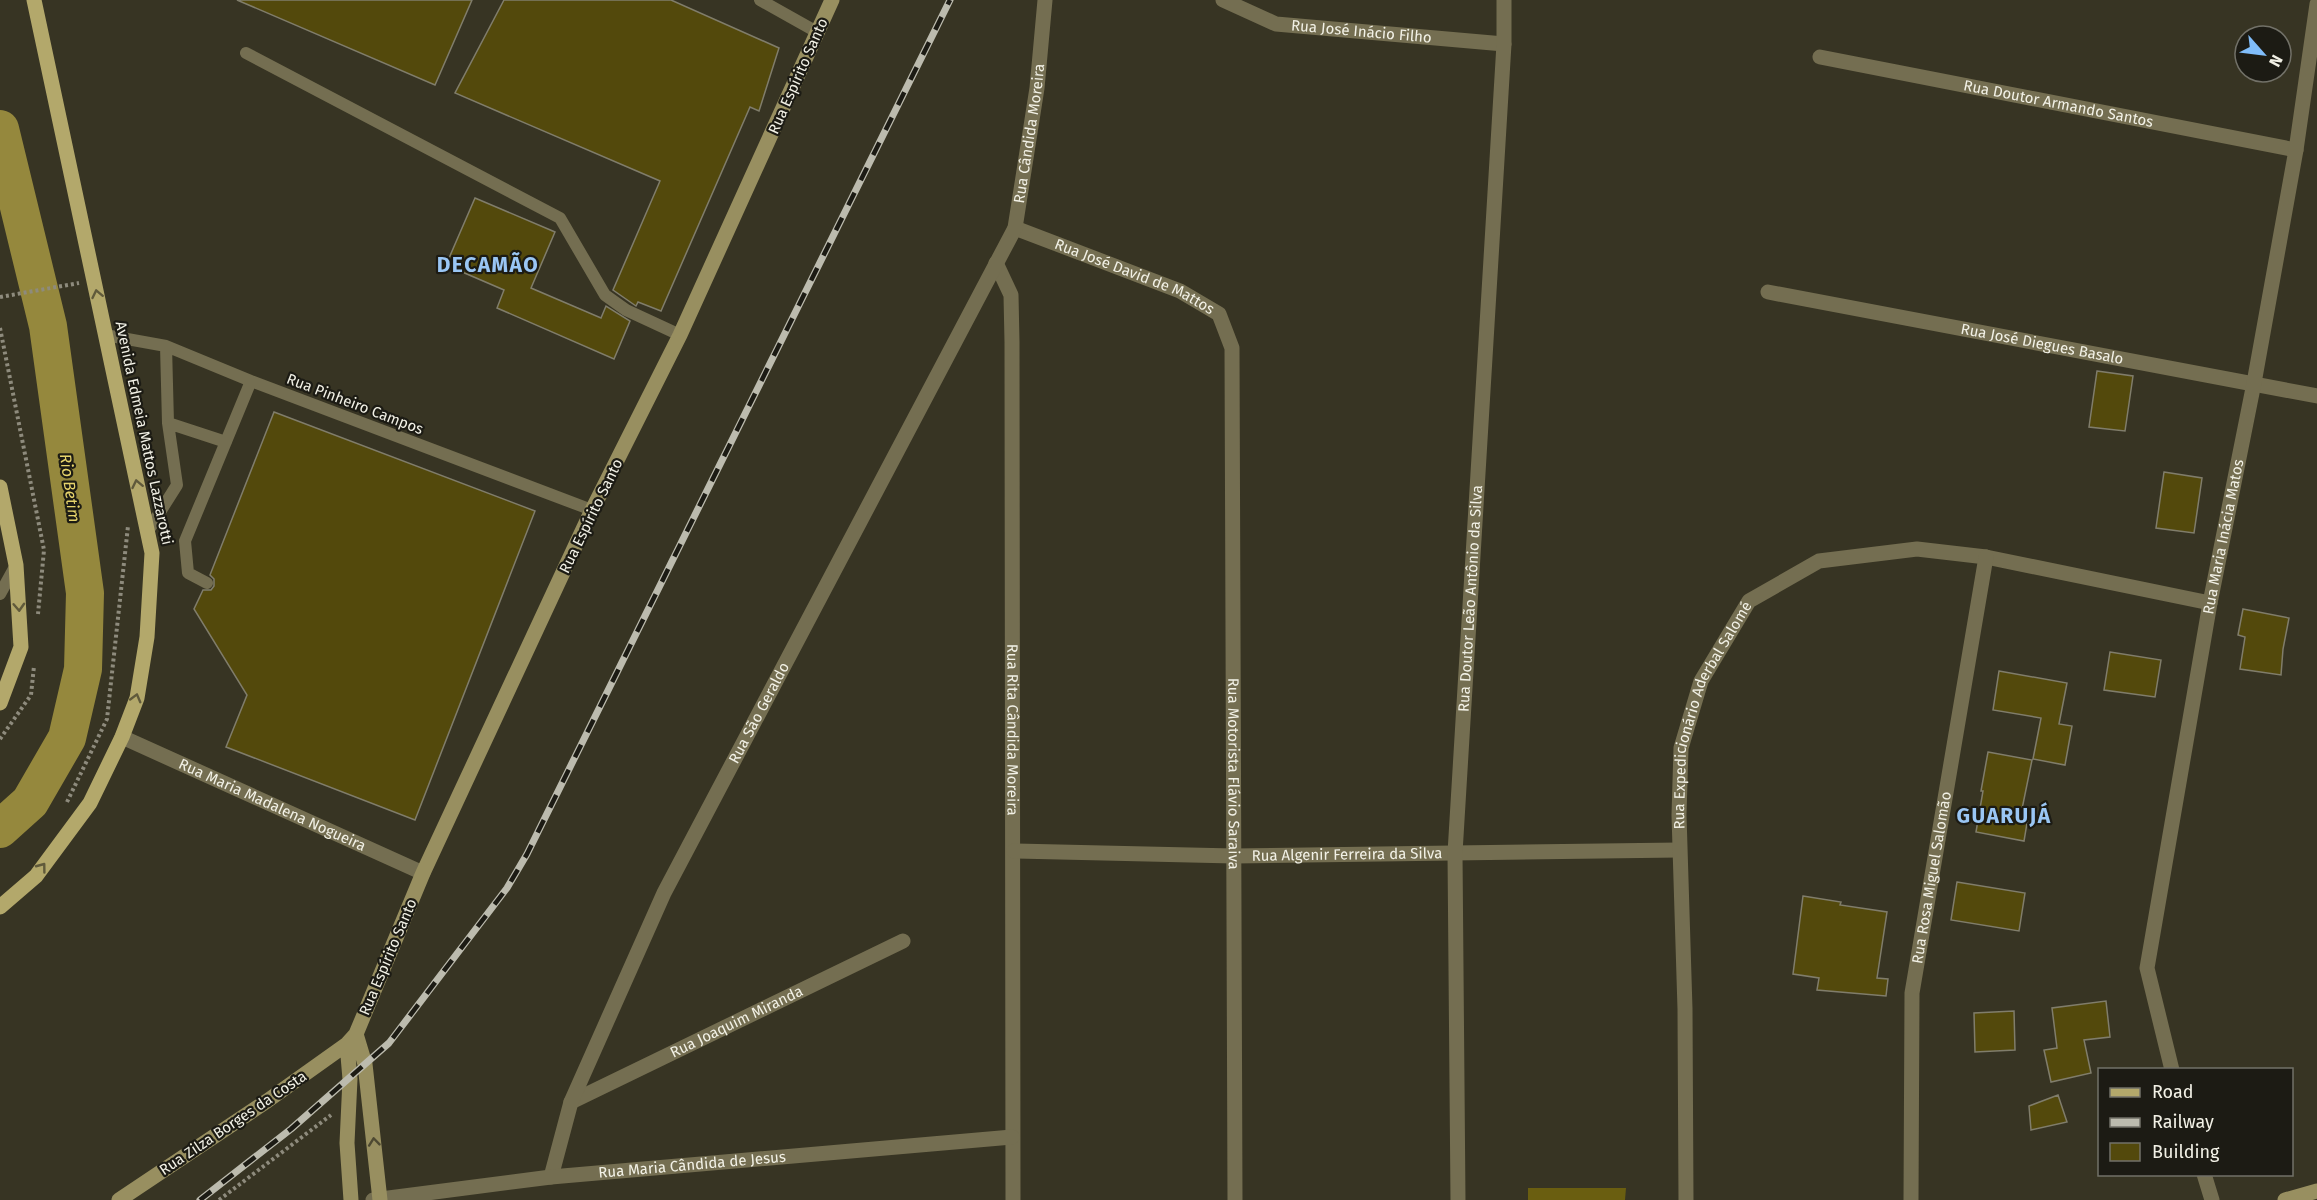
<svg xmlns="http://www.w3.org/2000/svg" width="2317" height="1200" viewBox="0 0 2317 1200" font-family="'Fira Sans',sans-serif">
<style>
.green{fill:#6a5e10}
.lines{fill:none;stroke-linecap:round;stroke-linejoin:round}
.river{stroke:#95883d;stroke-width:38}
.building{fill:#53490c;stroke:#807d6b;stroke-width:1.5}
.path{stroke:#8e8b7d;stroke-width:4;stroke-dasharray:3 3;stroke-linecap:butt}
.lane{stroke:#746e51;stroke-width:12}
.street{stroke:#746e51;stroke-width:15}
.secondary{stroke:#988f60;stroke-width:15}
.primary{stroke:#b3a86b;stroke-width:15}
.rail-casing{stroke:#bcbbae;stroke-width:7}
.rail{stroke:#1c1b14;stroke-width:4.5;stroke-dasharray:14;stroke-linecap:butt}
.oneway{stroke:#605a3b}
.oneway2{stroke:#4e4932}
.labels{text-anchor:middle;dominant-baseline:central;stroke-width:4.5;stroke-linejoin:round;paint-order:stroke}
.street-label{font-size:15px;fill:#f2f1e6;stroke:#1c1b14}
.water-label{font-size:16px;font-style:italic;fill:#e7d46c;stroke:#1c1b14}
.district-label{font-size:21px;font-weight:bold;letter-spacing:1.5px;fill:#9ac6f4;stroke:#1c1b14}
</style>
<rect width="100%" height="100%" fill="#373423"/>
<path class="green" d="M 1528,1188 L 1626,1188 L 1625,1200 L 1528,1200 Z"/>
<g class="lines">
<path class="river" d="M 0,129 L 48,326 L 85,593 L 83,669 L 67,738 L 30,802 L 0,829"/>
</g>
<path class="building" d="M 237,0 L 472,0 L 435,85 Z
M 504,0 L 671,0 L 779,48 L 759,111 L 750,107 L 661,311 L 638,302 L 636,306 L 613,290 L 660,181 L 455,93 Z
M 475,198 L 555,232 L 531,288 L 601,318 L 606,306 L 630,321 L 614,359 L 497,308 L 504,290 L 446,265 Z
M 2097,371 L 2133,376 L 2125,431 L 2089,427 Z
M 274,412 L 535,511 L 415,820 L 226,747 L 247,695 L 194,609 L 203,590 L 211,590 L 214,586 L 214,579 L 210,575 Z
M 2164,472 L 2202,478 L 2194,533 L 2156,528 Z
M 2243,609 L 2289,618 L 2283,649 L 2281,675 L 2240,669 L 2245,637 L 2238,635 Z
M 2110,652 L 2161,660 L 2155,697 L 2104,690 Z
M 1999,671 L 2067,683 L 2059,724 L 2072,726 L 2065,765 L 2033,759 L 2041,718 L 1993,710 Z
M 1988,752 L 2032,760 L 2022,809 L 2029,811 L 2024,841 L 1976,832 L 1983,791 L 1981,791 Z
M 1957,882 L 2025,893 L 2019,931 L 1951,920 Z
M 1803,896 L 1841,902 L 1840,905 L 1887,912 L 1877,978 L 1888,979 L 1886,996 L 1817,990 L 1819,978 L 1793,974 Z
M 2106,1001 L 2110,1037 L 2084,1040 L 2091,1073 L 2051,1082 L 2044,1050 L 2057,1048 L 2052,1008 Z
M 2014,1011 L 2015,1050 L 1975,1052 L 1974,1013 Z
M 2058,1095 L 2067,1122 L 2031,1130 L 2029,1106 Z"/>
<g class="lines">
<path class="path" d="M 0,297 L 79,283
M 0,328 L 44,550 L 38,614
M 0,739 L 31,695 L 34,666
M 67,802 L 107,719 L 128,526
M 219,1200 L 331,1115"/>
<path class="lane" d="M 760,0 L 817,32
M 246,53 L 560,218 L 605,295 L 626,310 L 680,335
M 105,335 L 166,346 L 251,381 L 592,510
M 168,423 L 226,442
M 148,531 L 177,485 L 168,423 L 166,346
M 207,583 L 188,573 L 185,541 L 251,381
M 0,594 L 16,565"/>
<g class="street">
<path id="s1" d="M 1223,0 L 1276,24 L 1504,44"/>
<path id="s2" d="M 1820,57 L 2296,150"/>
<path id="s3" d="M 1015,228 L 1180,291 L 1219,314 L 1232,348 L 1235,1200"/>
<path id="s4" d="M 996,263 L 1011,295 L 1012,342 L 1013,1200"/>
<path id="s5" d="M 1768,292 L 2317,396"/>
<path id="s6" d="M 122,737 L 423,873"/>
<path id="s7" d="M 1014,851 L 1234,856 L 1679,850"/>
<path id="s8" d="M 2172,1070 L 2147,968 L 2210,603 L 2254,383 L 2296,150 L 2317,4"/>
<path id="s9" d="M 571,1102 L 903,941"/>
<path d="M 2204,1174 L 2212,1200"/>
<path id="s10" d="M 551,1177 L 571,1102 L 664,893 L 1015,228 L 1037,88 L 1045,0"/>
<path id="s11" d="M 373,1200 L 551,1177 L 1012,1137"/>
<path id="s12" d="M 1458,1200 L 1455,853 L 1504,44 L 1504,0"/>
<path id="s13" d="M 1686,1200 L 1685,1009 L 1679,815 L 1681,748 L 1701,681 L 1749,601 L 1819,561 L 1917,549 L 1986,557 L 2210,603"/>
<path id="s14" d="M 1911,1200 L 1912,993 L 1986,557"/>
</g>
<path class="secondary" d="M 356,1034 L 365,1064 L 380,1200
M 347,1044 L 350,1079 L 347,1143 L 351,1200
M 119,1200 L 267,1101 L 347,1044 L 356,1034 L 423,873 L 592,510 L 680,335 L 832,0
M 2285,1200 L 2317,1191"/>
<path class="primary" d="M 0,487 L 16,565 L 21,647 L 0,703
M 0,907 L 36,876 L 90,803 L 122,737 L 137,698 L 147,637 L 152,553 L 34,0"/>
<defs>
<path id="rail" d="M 200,1200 L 291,1129 L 389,1043 L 507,888 L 527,854 L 950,0"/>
</defs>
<use href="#rail" class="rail-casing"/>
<use href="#rail" class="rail"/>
</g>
<defs><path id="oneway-chevron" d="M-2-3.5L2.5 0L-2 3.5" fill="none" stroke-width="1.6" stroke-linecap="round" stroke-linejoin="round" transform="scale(1.5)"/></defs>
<g class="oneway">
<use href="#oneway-chevron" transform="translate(97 294) rotate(-102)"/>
<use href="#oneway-chevron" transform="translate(137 484) rotate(-102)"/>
<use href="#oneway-chevron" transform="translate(19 607) rotate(87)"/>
<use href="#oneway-chevron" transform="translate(136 698) rotate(-75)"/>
<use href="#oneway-chevron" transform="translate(42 867) rotate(-53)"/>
</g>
<use class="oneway2" href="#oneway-chevron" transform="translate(374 1142) rotate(-96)"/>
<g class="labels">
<g class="street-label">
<text stroke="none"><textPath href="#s1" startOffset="144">Rua José Inácio Filho</textPath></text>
<text transform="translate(798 76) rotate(-66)">Rua Espírito Santo</text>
<text stroke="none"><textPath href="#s2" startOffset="243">Rua Doutor Armando Santos</textPath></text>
<text stroke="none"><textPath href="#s10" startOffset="1154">Rua Cândida Moreira</textPath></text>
<text stroke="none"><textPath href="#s3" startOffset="129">Rua José David de Mattos</textPath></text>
<text stroke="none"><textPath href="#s5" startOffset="279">Rua José Diegues Basalo</textPath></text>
<text transform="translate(355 404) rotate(21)">Rua Pinheiro Campos</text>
<text transform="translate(144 433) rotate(78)">Avenida Edmeia Mattos Lazzarotti</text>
<text transform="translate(591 516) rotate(-64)">Rua Espírito Santo</text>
<text stroke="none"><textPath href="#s8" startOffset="543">Rua Maria Inácia Matos</textPath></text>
<text stroke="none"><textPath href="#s12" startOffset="602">Rua Doutor Leão Antônio da Silva</textPath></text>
<text stroke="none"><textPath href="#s10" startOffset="510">Rua São Geraldo</textPath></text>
<text stroke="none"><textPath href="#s13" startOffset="492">Rua Expedicionário Aderbal Salomé</textPath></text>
<text stroke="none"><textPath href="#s4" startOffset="470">Rua Rita Cândida Moreira</textPath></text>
<text stroke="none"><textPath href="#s3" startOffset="684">Rua Motorista Flávio Saraiva</textPath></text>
<text stroke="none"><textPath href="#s6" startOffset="165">Rua Maria Madalena Nogueira</textPath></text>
<text stroke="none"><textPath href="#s7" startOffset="333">Rua Algenir Ferreira da Silva</textPath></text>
<text stroke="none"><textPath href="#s14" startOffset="324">Rua Rosa Miguel Salomão</textPath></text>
<text transform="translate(388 957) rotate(-67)">Rua Espírito Santo</text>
<text stroke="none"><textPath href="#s9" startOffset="184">Rua Joaquim Miranda</textPath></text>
<text transform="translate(233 1123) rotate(-34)">Rua Zilza Borges da Costa</text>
<text stroke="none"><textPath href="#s11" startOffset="321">Rua Maria Cândida de Jesus</textPath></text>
</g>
<g class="water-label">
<text transform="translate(70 488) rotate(82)">Rio Betim</text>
</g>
<g class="district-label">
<text x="488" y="265">DECAMÃO</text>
<text x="2004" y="816">GUARUJÁ</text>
</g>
</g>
<rect x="2098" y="1068" width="195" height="108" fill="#1c1b14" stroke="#727168" stroke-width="1.5"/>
<rect x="2110" y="1088" width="30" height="9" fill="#b3a86b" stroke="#727168" stroke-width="1.5"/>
<text x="2152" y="1098" font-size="18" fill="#f2f1e6">Road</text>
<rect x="2110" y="1118" width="30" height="9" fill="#bcbbae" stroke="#727168" stroke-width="1.5"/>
<text x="2152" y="1128" font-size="18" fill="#f2f1e6">Railway</text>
<rect x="2110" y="1143" width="30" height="18" fill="#53490c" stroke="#727168" stroke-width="1.5"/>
<text x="2152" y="1158" font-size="18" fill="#f2f1e6">Building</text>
<g transform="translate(2263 54) rotate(118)"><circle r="28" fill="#1c1b14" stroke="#727168" stroke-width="1.5"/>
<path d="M0-4.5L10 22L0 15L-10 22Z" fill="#80bdfa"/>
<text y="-9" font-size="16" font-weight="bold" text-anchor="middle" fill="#f2f1e6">N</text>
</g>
</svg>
